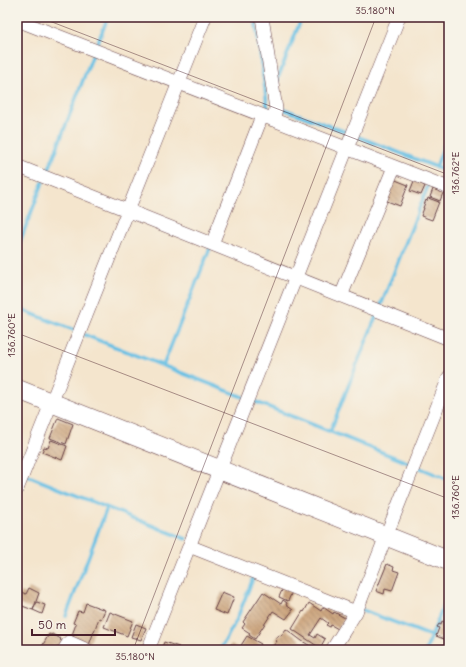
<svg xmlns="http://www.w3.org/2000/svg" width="466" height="667" viewBox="0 0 466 667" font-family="Delius,sans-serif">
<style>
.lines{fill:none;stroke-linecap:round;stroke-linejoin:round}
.stream{stroke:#67c0e4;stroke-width:3.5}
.building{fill:url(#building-back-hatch)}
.street-casing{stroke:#643d43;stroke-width:14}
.secondary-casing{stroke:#643d43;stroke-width:20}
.street{stroke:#fff;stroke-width:13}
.secondary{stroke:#fff;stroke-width:19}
.ticks{fill:none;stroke:#4a1f2b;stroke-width:1;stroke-opacity:0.45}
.neatline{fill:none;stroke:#4a1f2b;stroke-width:1.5}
.ticks-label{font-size:10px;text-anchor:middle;fill:#4a1f2b}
</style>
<defs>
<pattern id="building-back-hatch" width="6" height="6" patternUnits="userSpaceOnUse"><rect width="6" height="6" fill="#cea781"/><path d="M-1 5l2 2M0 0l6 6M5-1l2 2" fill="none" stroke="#a9876a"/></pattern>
</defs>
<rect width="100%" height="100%" fill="#f7f3e8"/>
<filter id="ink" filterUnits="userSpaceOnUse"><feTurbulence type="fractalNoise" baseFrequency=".025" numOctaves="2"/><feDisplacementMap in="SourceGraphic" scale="8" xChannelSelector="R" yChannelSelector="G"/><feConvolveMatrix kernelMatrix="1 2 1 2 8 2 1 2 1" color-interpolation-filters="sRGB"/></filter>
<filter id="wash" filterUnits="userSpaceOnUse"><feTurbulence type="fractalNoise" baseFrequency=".012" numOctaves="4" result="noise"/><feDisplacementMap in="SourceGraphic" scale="16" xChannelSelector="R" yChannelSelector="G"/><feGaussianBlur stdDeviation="0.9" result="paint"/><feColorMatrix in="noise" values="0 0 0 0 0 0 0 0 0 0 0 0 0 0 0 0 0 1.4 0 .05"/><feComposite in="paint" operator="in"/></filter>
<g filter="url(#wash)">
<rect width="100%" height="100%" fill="#f4e5cd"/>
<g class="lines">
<path class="stream" d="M 255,17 L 268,111 L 272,112
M 96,47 L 108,17
M 278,81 L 278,78 L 302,17
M 281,105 L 281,108 L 346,132
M 356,136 L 449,172
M 436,167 L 449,132
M 47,174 L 93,54
M 17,249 L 43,182
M 381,305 L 428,186
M 17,308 L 74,330
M 85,335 L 243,397
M 163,366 L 210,248
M 251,400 L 409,463
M 330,432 L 377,314
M 418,467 L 449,480
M 28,476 L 186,539
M 362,610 L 431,636
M 66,616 L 107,508
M 220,650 L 236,621 L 254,576
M 426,650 L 449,592"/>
</g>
<g id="blocks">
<path class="building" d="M 393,179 L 408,185 L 400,206 L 387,201 Z
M 414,181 L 425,186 L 421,195 L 410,191 Z
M 433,189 L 443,193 L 440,201 L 430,197 Z
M 428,198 L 439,202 L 432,220 L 421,216 L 424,208 L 423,208 L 426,200 L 427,201 Z
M 58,418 L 73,424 L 66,444 L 50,438 Z
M 51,440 L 67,446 L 62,460 L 42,452 L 44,447 L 48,448 Z
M 387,564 L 394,567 L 393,570 L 399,572 L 392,591 L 385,589 L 384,594 L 376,591 Z
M 29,588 L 39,593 L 33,610 L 17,604 L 21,592 L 26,594 Z
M 283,588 L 292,592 L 288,601 L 279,597 Z
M 222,592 L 234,597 L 227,615 L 214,610 Z
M 263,592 L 281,604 L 283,600 L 287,603 L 286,605 L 293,610 L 286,619 L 273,611 L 255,639 L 249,635 L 250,633 L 242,628 L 245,624 L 243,622 Z
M 37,602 L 45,605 L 42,614 L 33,610 Z
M 86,603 L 105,610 L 101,619 L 99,618 L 89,645 L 72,639 L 74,636 L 72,635 L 76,624 L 73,623 L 78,611 L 83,612 Z
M 309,603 L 321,611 L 323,607 L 333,614 L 334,612 L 345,618 L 338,629 L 331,625 L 330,627 L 326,625 L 328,623 L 321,618 L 310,635 L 315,638 L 317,634 L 325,639 L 320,648 L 292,629 L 303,611 L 304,612 Z
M 110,612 L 133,621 L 127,636 L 104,627 Z
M 442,621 L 446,623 L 447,621 L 449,622 L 449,641 L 436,636 L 439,628 L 437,627 L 439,624 L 441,625 Z
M 136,624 L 146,628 L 141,640 L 131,637 Z
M 286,629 L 302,641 L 317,650 L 301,650 L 297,648 L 295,650 L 270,650 L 277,641 L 275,640 L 279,635 L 281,636 Z
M 49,634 L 51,635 L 52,634 L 61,639 L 60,640 L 63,642 L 59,650 L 40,650 Z
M 247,636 L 261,644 L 260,646 L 264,649 L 264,650 L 245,650 L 240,647 Z
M 164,642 L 179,647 L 178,650 L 158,650 L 160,646 L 162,647 Z
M 231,644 L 242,650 L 228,650 Z"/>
</g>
</g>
<g filter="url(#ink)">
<use href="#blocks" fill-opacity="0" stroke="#643d43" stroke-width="1"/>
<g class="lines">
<defs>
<path id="street" d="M 262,17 L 276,109 L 273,120
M 17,20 L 449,188
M 17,166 L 449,339
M 212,244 L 262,116
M 341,296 L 394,167
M 17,489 L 205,17
M 189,546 L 356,612
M 64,650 L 69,642 L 87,650
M 148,650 L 399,17
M 332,650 L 356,612 L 449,377"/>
<path id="secondary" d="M 17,389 L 449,561"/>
</defs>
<use href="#street" class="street-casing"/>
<use href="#secondary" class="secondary-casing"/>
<use href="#street" class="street"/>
<use href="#secondary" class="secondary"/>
</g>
</g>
<path class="ticks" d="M 39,17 L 449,175M 17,333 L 449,499M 133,650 L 376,17"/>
<rect width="466" height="667" fill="none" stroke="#f7f3e8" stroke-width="44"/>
<path d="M32 629v6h83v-6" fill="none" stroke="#4a1f2b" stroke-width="2"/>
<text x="38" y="629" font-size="12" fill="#4a1f2b" stroke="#f7f3e8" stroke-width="3" paint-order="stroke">50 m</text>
<rect x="22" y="22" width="422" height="623" class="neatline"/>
<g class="ticks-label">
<text x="375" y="14">35.180°N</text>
<text transform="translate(455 173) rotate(-90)" y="4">136.762°E</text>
<text transform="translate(11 335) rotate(-90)" y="4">136.760°E</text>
<text transform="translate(455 497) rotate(-90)" y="4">136.760°E</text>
<text x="135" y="660">35.180°N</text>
</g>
</svg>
